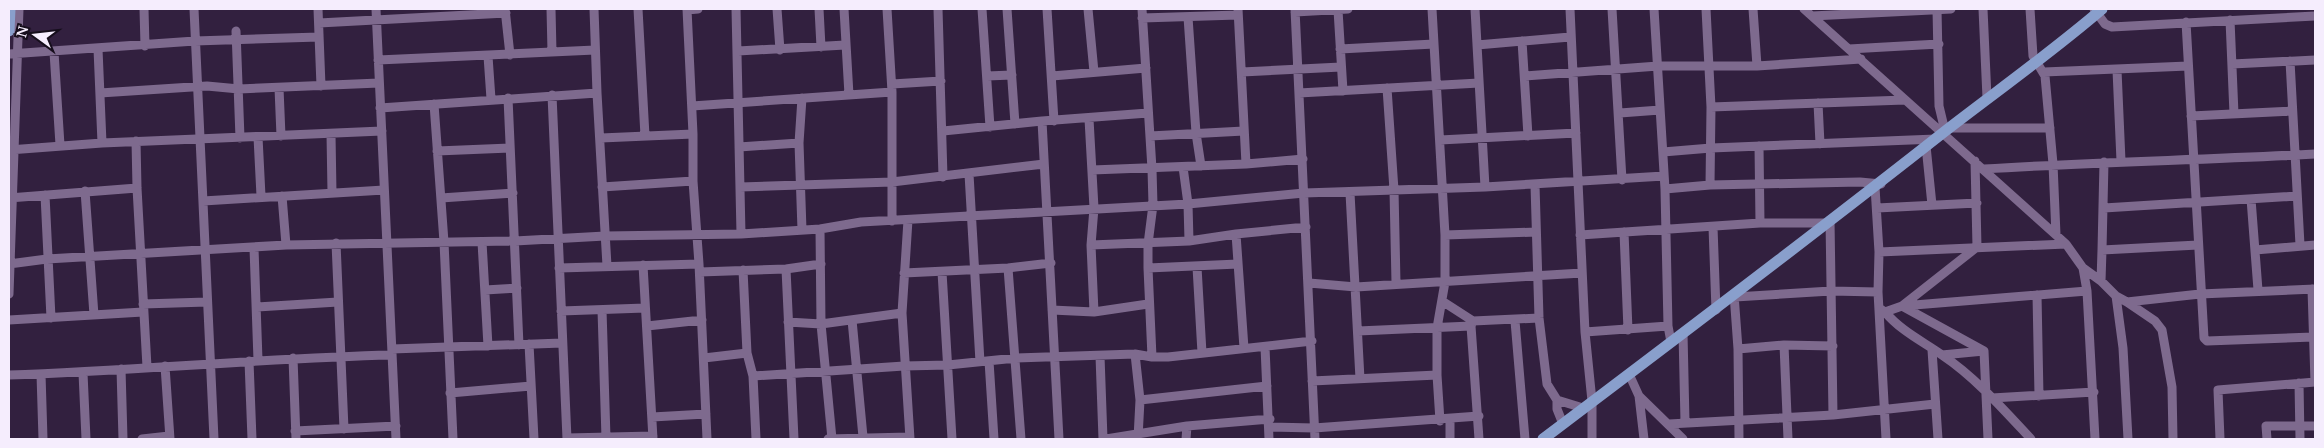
<svg xmlns="http://www.w3.org/2000/svg" width="2324" height="448" viewBox="0 0 2324 448" font-family="'Noto Serif',serif">
<style>
.lines{fill:none;stroke-linecap:round;stroke-linejoin:round}
.minor{stroke:#7e6a8e;stroke-width:9}
.major{stroke:#899fcc;stroke-width:11}
</style>
<rect width="100%" height="100%" fill="#32203f"/>
<g class="lines">
<path class="minor" d="M 144,9 L 145,46
M 194,9 L 214,439
M 318,9 L 321,86
M 376,9 L 396,439
M 505,9 L 510,55
M 551,9 L 552,52
M 594,9 L 597,93 L 607,266
M 638,9 L 645,136
M 687,9 L 693,134 L 693,181 L 699,264 L 707,439
M 736,9 L 741,234
M 777,9 L 780,50
M 819,9 L 821,47
M 844,9 L 849,95
M 887,9 L 892,92 L 892,221
M 938,9 L 943,177
M 982,9 L 990,127
M 1007,9 L 1015,124
M 1047,9 L 1054,121
M 1088,9 L 1094,72
M 1142,9 L 1152,169 L 1153,205 L 1148,244 L 1148,268 L 1152,357
M 1238,9 L 1246,164
M 1295,9 L 1315,439
M 1432,9 L 1445,235 L 1445,282 L 1437,328 L 1437,375 L 1440,421
M 1475,9 L 1485,187
M 1570,9 L 1585,332 L 1592,401 L 1592,439
M 1612,9 L 1622,180
M 1654,9 L 1665,189 L 1668,326 L 1671,342
M 1706,9 L 1711,107 L 1710,185
M 1753,9 L 1757,66
M 1804,9 L 2066,244
M 1937,9 L 1939,106 L 1945,131
M 1983,9 L 1987,98
M 2030,9 L 2033,56 L 2045,76 L 2053,164 L 2056,235
M 2094,9 L 2105,24 L 2112,27 L 2315,16
M 687,10 L 698,9
M 1338,10 L 1343,91
M 1295,12 L 1348,9
M 1812,16 L 1951,9
M 1188,17 L 1196,133 L 1201,166
M 1142,18 L 1238,15
M 2230,20 L 2234,114
M 2186,22 L 2204,338 L 2207,341 L 2313,337
M 319,23 L 506,13
M 236,31 L 240,138
M 1522,41 L 1528,136
M 1477,45 L 1570,37
M 98,49 L 102,143
M 1340,49 L 1434,44
M 1849,49 L 1939,44
M 738,51 L 845,45
M 54,52 L 60,145
M 9,54 L 195,41 L 319,37
M 488,56 L 491,99
M 378,60 L 595,50
M 2290,61 L 2300,245
M 2232,64 L 2315,60
M 2117,70 L 2121,161
M 1242,72 L 1341,67
M 2044,72 L 2188,66
M 987,76 L 1012,75
M 1052,76 L 1146,68
M 1525,76 L 1658,66 L 1757,66 L 1861,59
M 892,84 L 941,81
M 279,88 L 281,136
M 1387,88 L 1394,190 L 1396,283
M 100,93 L 207,86 L 239,89 L 379,83
M 1299,93 L 1479,83
M 552,95 L 567,439
M 508,98 L 519,345
M 1818,103 L 1820,144
M 434,104 L 444,242 L 453,439
M 692,106 L 892,92
M 1711,107 L 1905,100
M 380,108 L 597,93
M 1620,113 L 1660,110
M 2191,116 L 2292,111
M 1089,119 L 1094,208 L 1091,245 L 1094,312
M 1042,121 L 1059,439
M 1950,128 L 2050,128
M 943,131 L 1042,121 L 1148,113
M 331,134 L 332,193
M 1150,136 L 1244,131
M 258,137 L 261,196
M 601,138 L 693,134
M 1440,140 L 1576,133
M 136,141 L 137,188 L 147,367
M 1759,146 L 1760,223
M 1926,146 L 1932,205
M 739,147 L 799,143
M 9,150 L 102,143 L 382,131
M 437,151 L 510,148
M 1663,152 L 1711,148 L 1936,139
M 1975,161 L 1977,247 L 1902,306 L 1984,351 L 1988,439
M 1183,167 L 1188,204 L 1189,241
M 1984,169 C 2094,162 2205,160 2315,154
M 1092,170 L 1246,164 L 1303,159
M 969,174 L 980,362
M 1535,185 L 1539,318 L 1547,384 L 1557,400 L 1557,409 L 1563,424
M 602,187 L 693,181
M 740,187 L 892,182 L 1044,164
M 1875,187 L 1879,252 L 1878,292 L 1886,439
M 1665,189 L 1710,185 L 1860,182 L 1881,184
M 85,191 L 94,315
M 1350,193 L 1360,379
M 45,195 L 51,318
M 282,196 L 286,245
M 9,198 L 137,188
M 441,198 L 513,193
M 2251,199 L 2258,290
M 203,201 L 384,190
M 1877,208 L 1977,203
M 2104,208 L 2297,196
M 908,220 L 902,313 L 910,439
M 1830,220 L 1833,415
M 1713,227 L 1716,310
M 820,229 L 821,324 L 832,439
M 802,230 L 799,143 L 802,98
M 1624,232 L 1628,330
M 1236,234 L 1244,348
M 1445,235 L 1536,232
M 1580,235 L 1760,223 L 1826,223
M 482,242 L 488,346
M 336,243 L 344,429
M 1091,245 L 1189,241 L 1236,234 L 1306,227
M 254,248 L 258,360
M 2102,250 L 2104,162
M 2255,250 L 2315,245
M 1879,252 L 2066,244 L 2083,268 L 2101,281 L 2116,296 L 2127,302 L 2155,321 L 2162,330 L 2172,387 L 2173,439
M 9,264 L 47,259 L 286,245 L 515,241 L 605,236 L 741,234 L 820,229 L 861,222 L 1188,204 L 1304,193 L 1485,187 L 1664,176
M 643,265 L 653,439
M 1197,267 L 1202,353
M 559,268 L 699,264
M 1008,268 L 1021,439
M 1148,268 L 1238,264
M 2083,268 L 2087,291 L 2095,439
M 786,269 L 794,439
M 743,270 L 747,353 L 753,376 L 756,439
M 700,272 L 786,269 L 821,264
M 942,272 L 952,439
M 904,273 L 1008,268 L 1051,263
M 2101,281 L 2102,250 L 2198,245
M 1309,283 L 1356,287 L 1582,273
M 2312,289 L 2315,382
M 485,290 L 517,288
M 9,294 L 19,9
M 1734,294 L 1738,349 L 1739,439
M 2037,295 L 2039,396
M 2116,296 L 2123,348 L 2128,439
M 1735,297 L 1831,291 L 1878,292
M 1442,301 L 1473,321 L 1471,326 L 1479,439
M 2127,302 L 2200,294 L 2315,289
M 143,304 L 207,302
M 257,307 L 338,302
M 1879,308 L 1885,312 L 1902,306 L 2087,291
M 602,310 L 606,438
M 1052,310 L 1094,312 L 1148,304
M 561,311 L 645,308
M 1885,312 C 1901,331 1922,341 1942,355 C 1975,377 2004,410 2031,439
M 9,320 L 143,312
M 852,320 L 863,437
M 1473,321 L 1539,318
M 1515,321 L 1525,439
M 788,322 L 821,324 L 902,313
M 647,326 L 702,320
M 1358,331 L 1471,326
M 1585,332 L 1668,326
M 1683,333 L 1685,422
M 529,344 L 534,439
M 1784,345 L 1788,439
M 1265,347 L 1269,439
M 392,349 L 562,343
M 1738,349 L 1784,345 L 1833,346
M 1932,350 L 1938,439
M 1135,354 L 1140,400 L 1138,438
M 1942,355 L 1984,351
M 1100,356 L 1103,439
M 293,358 L 296,439
M 704,358 L 747,353
M 249,361 L 252,439
M 989,361 L 994,439
M 165,366 L 170,439
M 121,369 L 123,439
M 83,373 L 86,439
M 41,374 L 43,439
M 1629,374 L 1639,396 L 1683,439
M 9,375 C 137,371 264,358 392,355
M 753,376 L 904,366 L 948,365 L 1016,358 L 1135,354 L 1152,357 L 1168,357 L 1312,341
M 1312,381 L 1437,375
M 2299,383 L 2300,439
M 450,393 L 531,386
M 1639,396 L 1644,439
M 1992,398 L 2094,392
M 1140,400 L 1267,386
M 1557,400 L 1583,408
M 652,417 L 706,414
M 1669,424 L 1833,415 L 1935,404
M 1270,427 L 1314,428 L 1479,416
M 295,431 L 396,426
M 567,438 L 653,436
M 142,439 L 169,436
M 828,439 L 909,437
M 1106,439 L 1187,426 L 1270,419
M 1186,439 L 1187,426
M 1450,439 L 1450,420
M 2220,439 L 2218,390 L 2315,382
M 2267,439 L 2266,426 L 2315,426"/>
<path class="major" d="M 9,31 L 10,9
M 1543,439 C 1677,338 1812,236 1944,132 C 1997,91 2052,52 2102,9"/>
</g>
<rect width="2324" height="448" fill="none" stroke="#f5edfd" stroke-width="20"/>
<g transform="translate(35 35) rotate(285)" stroke="#160e1c" stroke-width="4" paint-order="stroke">
<path d="M0-4L9 19L0 12L-9 19Z" fill="#f5edfd"/>
<text y="-8" font-size="14" font-weight="bold" text-anchor="middle" fill="#f5edfd">N</text>
</g>
</svg>
